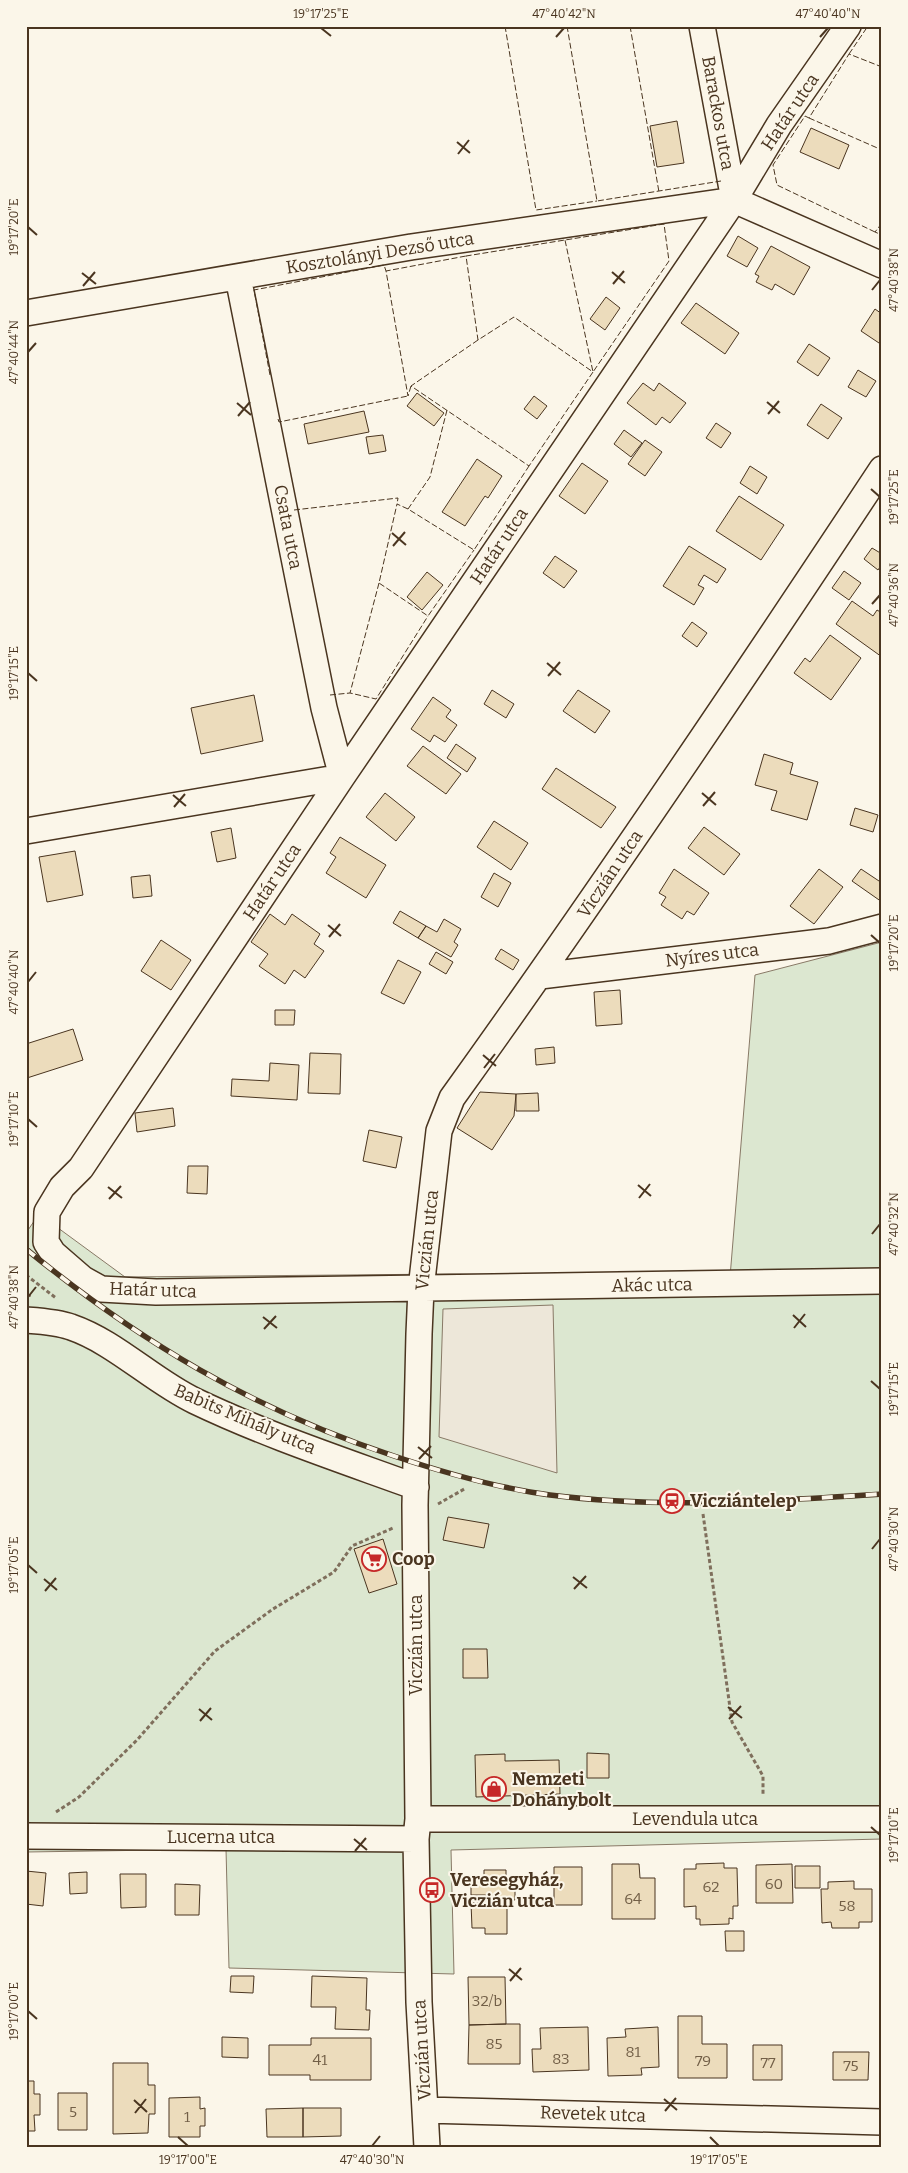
<svg xmlns="http://www.w3.org/2000/svg" width="908" height="2173" viewBox="0 0 908 2173" font-family="Bitter,serif">
<style>
.green{fill:#dce7d0;stroke:#887966}
.parking{fill:#ede7d9;stroke:#887966}
.building{fill:#ecdcbc;stroke:#4a3520}
.lines{fill:none;stroke-linecap:round;stroke-linejoin:round}
.minor-casing{stroke:#4a3520;stroke-width:28}
.path{stroke:#7f6f5c;stroke-width:3;stroke-dasharray:4 2.5;stroke-linecap:butt}
.minor{stroke:#fbf6e9;stroke-width:25}
.rail-casing{stroke:#4a3520;stroke-width:5.5}
.rail{stroke:#fbf6e9;stroke-width:4;stroke-dasharray:11;stroke-linecap:butt}
.fence{stroke:#4a3520;stroke-width:1;stroke-dasharray:6 2.5;stroke-linecap:butt}
.ticks{fill:none;stroke:#4a3520;stroke-width:2}
.labels{text-anchor:middle;dominant-baseline:central;stroke-width:4;stroke-linejoin:round;paint-order:stroke}
.number-label{font-size:15px;fill:#725f47}
.street-label{font-size:18px;fill:#4a3520;stroke:#fbf6e9}
.poi-label{font-size:18px;font-weight:bold;fill:#4a3520;stroke:#fbf6e9;text-anchor:start}
.neatline{fill:none;stroke:#4a3520;stroke-width:2}
.ticks-label{font-size:12px;text-anchor:middle;fill:#4a3520}
</style>
<rect width="100%" height="100%" fill="#fbf6e9"/>
<path class="green" d="M 882,942 L 882,1839 L 451,1850 L 454,1974 L 229,1968 L 226,1849 L 26,1852 L 26,1298 L 31,1296 L 26,1291 L 26,1233 L 39,1214 L 125,1277 L 449,1274 L 730,1277 L 755,975 Z"/>
<path class="parking" d="M 553,1305 L 557,1473 L 439,1437 L 443,1309 Z"/>
<path class="building" d="M 677,121 L 684,163 L 657,167 L 650,126 Z
M 811,128 L 849,145 L 839,169 L 800,152 Z
M 738,236 L 758,248 L 747,267 L 727,256 Z
M 771,246 L 810,267 L 794,295 L 775,284 L 772,290 L 756,282 L 759,276 L 755,274 Z
M 606,297 L 620,308 L 605,330 L 590,319 Z
M 696,303 L 739,333 L 725,354 L 681,323 Z
M 875,309 L 882,314 L 882,345 L 861,331 Z
M 809,344 L 830,358 L 818,376 L 797,362 Z
M 858,370 L 876,381 L 866,397 L 848,387 Z
M 643,383 L 654,391 L 659,383 L 686,403 L 670,423 L 662,417 L 656,425 L 627,403 Z
M 417,393 L 444,413 L 434,426 L 407,406 Z
M 534,396 L 547,406 L 537,419 L 524,409 Z
M 821,404 L 842,418 L 828,439 L 807,425 Z
M 364,411 L 369,432 L 308,444 L 304,424 Z
M 716,423 L 731,433 L 721,448 L 706,438 Z
M 624,430 L 642,443 L 631,457 L 614,444 Z
M 383,435 L 386,451 L 369,454 L 366,437 Z
M 645,440 L 662,452 L 645,476 L 628,464 Z
M 477,459 L 502,476 L 488,498 L 485,496 L 465,526 L 442,512 Z
M 582,463 L 608,481 L 585,514 L 559,496 Z
M 750,466 L 767,477 L 757,494 L 740,483 Z
M 739,496 L 784,525 L 761,560 L 716,531 Z
M 689,546 L 726,569 L 717,583 L 704,575 L 698,585 L 704,588 L 694,605 L 663,586 Z
M 872,548 L 882,554 L 882,564 L 878,570 L 864,559 Z
M 555,556 L 577,571 L 564,588 L 543,573 Z
M 844,571 L 861,583 L 849,600 L 832,588 Z
M 427,572 L 443,585 L 422,610 L 407,597 Z
M 852,601 L 873,616 L 877,610 L 882,613 L 882,657 L 836,624 Z
M 692,622 L 707,633 L 697,647 L 682,636 Z
M 830,635 L 861,658 L 831,700 L 794,673 L 805,658 L 810,662 Z
M 492,690 L 514,704 L 506,718 L 484,704 Z
M 578,690 L 610,711 L 595,733 L 563,711 Z
M 254,695 L 263,741 L 201,754 L 191,708 Z
M 433,697 L 451,710 L 446,717 L 457,725 L 445,742 L 434,735 L 430,742 L 411,729 Z
M 456,744 L 476,758 L 467,772 L 447,758 Z
M 423,746 L 461,774 L 446,794 L 407,766 Z
M 764,754 L 793,763 L 790,774 L 818,782 L 807,820 L 771,810 L 777,791 L 755,785 Z
M 556,768 L 616,807 L 601,828 L 542,789 Z
M 385,793 L 415,817 L 396,841 L 366,817 Z
M 855,808 L 878,815 L 873,832 L 850,825 Z
M 494,821 L 528,843 L 511,870 L 477,847 Z
M 704,827 L 740,854 L 724,875 L 688,848 Z
M 231,828 L 236,858 L 217,862 L 211,832 Z
M 340,837 L 386,865 L 366,898 L 326,873 L 336,857 L 330,853 Z
M 75,851 L 83,895 L 47,902 L 39,857 Z
M 674,869 L 709,893 L 694,915 L 687,911 L 682,919 L 661,905 L 666,897 L 659,893 Z
M 819,869 L 843,887 L 814,924 L 790,906 Z
M 861,869 L 882,883 L 882,902 L 852,881 Z
M 494,873 L 511,883 L 498,907 L 481,897 Z
M 150,875 L 152,896 L 133,898 L 131,877 Z
M 400,911 L 426,926 L 418,938 L 393,923 Z
M 270,914 L 285,925 L 292,914 L 320,934 L 314,944 L 324,951 L 305,978 L 294,970 L 285,984 L 259,966 L 268,954 L 251,942 Z
M 444,919 L 461,929 L 454,942 L 458,945 L 451,957 L 418,938 L 426,926 L 437,932 Z
M 161,940 L 191,960 L 171,990 L 141,971 Z
M 501,949 L 519,960 L 513,970 L 495,959 Z
M 436,952 L 453,962 L 446,974 L 429,964 Z
M 398,960 L 421,972 L 404,1004 L 381,993 Z
M 620,990 L 622,1024 L 596,1026 L 594,992 Z
M 275,1010 L 295,1010 L 294,1025 L 275,1025 Z
M 73,1029 L 83,1060 L 27,1078 L 26,1044 Z
M 554,1047 L 555,1063 L 536,1065 L 535,1049 Z
M 310,1053 L 341,1054 L 340,1094 L 308,1093 Z
M 270,1063 L 299,1065 L 297,1100 L 231,1096 L 232,1079 L 269,1081 Z
M 480,1092 L 516,1094 L 514,1116 L 492,1150 L 457,1128 Z
M 538,1093 L 539,1111 L 516,1111 L 516,1094 Z
M 173,1108 L 175,1126 L 137,1132 L 135,1113 Z
M 369,1130 L 402,1137 L 396,1168 L 363,1161 Z
M 188,1166 L 208,1166 L 207,1194 L 187,1193 Z
M 448,1517 L 489,1524 L 484,1548 L 443,1540 Z
M 383,1539 L 397,1584 L 369,1593 L 354,1549 Z
M 463,1649 L 487,1649 L 488,1678 L 463,1678 Z
M 587,1753 L 609,1754 L 609,1778 L 587,1778 Z
M 505,1754 L 505,1761 L 559,1760 L 560,1794 L 476,1797 L 475,1755 Z
M 724,1863 L 724,1868 L 737,1868 L 738,1906 L 733,1906 L 733,1919 L 729,1918 L 729,1924 L 700,1925 L 700,1919 L 696,1919 L 696,1906 L 684,1907 L 684,1869 L 696,1869 L 696,1864 Z
M 612,1864 L 639,1864 L 640,1878 L 655,1878 L 655,1919 L 612,1919 Z
M 792,1864 L 793,1903 L 756,1903 L 756,1865 Z
M 795,1866 L 820,1866 L 820,1888 L 795,1888 Z
M 554,1867 L 582,1867 L 582,1905 L 554,1905 Z
M 484,1870 L 506,1870 L 506,1880 L 515,1880 L 515,1900 L 486,1900 L 486,1895 L 471,1895 L 471,1877 L 484,1877 Z
M 26,1871 L 46,1873 L 43,1906 L 26,1904 Z
M 87,1872 L 87,1893 L 70,1894 L 69,1873 Z
M 120,1874 L 146,1874 L 146,1907 L 121,1908 Z
M 854,1881 L 854,1889 L 872,1889 L 872,1922 L 859,1922 L 859,1928 L 832,1928 L 831,1922 L 822,1923 L 821,1889 L 828,1889 L 828,1882 Z
M 175,1884 L 200,1885 L 199,1915 L 175,1915 Z
M 486,1900 L 507,1900 L 507,1934 L 485,1934 L 485,1928 L 472,1928 L 471,1903 L 486,1903 Z
M 725,1931 L 744,1931 L 744,1951 L 726,1951 Z
M 231,1976 L 254,1976 L 253,1993 L 230,1992 Z
M 312,1976 L 367,1978 L 366,2010 L 370,2010 L 369,2030 L 335,2029 L 336,2007 L 311,2007 Z
M 468,1977 L 505,1977 L 506,2024 L 469,2025 Z
M 678,2016 L 702,2016 L 702,2044 L 727,2044 L 727,2078 L 678,2078 Z
M 506,2024 L 520,2024 L 520,2064 L 468,2064 L 469,2025 Z
M 588,2027 L 589,2070 L 533,2072 L 532,2049 L 541,2049 L 540,2028 Z
M 658,2027 L 659,2067 L 641,2068 L 642,2075 L 608,2076 L 607,2038 L 626,2037 L 625,2029 Z
M 222,2037 L 248,2038 L 248,2058 L 222,2057 Z
M 311,2038 L 371,2038 L 371,2080 L 310,2080 L 310,2075 L 269,2075 L 269,2045 L 311,2045 Z
M 753,2045 L 782,2045 L 782,2080 L 753,2080 Z
M 833,2052 L 869,2052 L 868,2080 L 833,2080 Z
M 113,2063 L 148,2063 L 148,2085 L 155,2085 L 155,2114 L 149,2114 L 148,2133 L 113,2134 Z
M 26,2081 L 34,2081 L 34,2094 L 40,2094 L 40,2115 L 34,2115 L 35,2131 L 26,2131 Z
M 58,2093 L 87,2093 L 87,2130 L 58,2130 Z
M 200,2097 L 200,2109 L 205,2108 L 205,2126 L 200,2126 L 200,2137 L 169,2137 L 169,2098 Z
M 303,2108 L 303,2137 L 267,2137 L 266,2109 Z
M 303,2108 L 341,2108 L 341,2136 L 303,2137 Z"/>
<g class="lines">
<defs>
<path id="minor" d="M 702,26 L 734,200
M 848,26 L 779,125 L 734,200 L 342,777 L 81,1168 L 62,1187 L 47,1212 L 46,1242 L 53,1253 L 83,1279 L 101,1289 L 156,1292 L 882,1281
M 734,200 L 882,265
M 26,313 L 411,247 L 734,200
M 26,831 L 342,777 L 324,708 L 238,277
M 540,976 L 829,941 L 882,927
M 26,1320 C 40,1321 58,1322 71,1327 C 115,1342 153,1381 195,1401 C 266,1435 342,1460 416,1487
M 418,1819 L 882,1819
M 26,1836 L 416,1839
M 425,2110 L 882,2122
M 427,2147 L 419,2002 L 416,1839 L 418,1819 L 415,1505 L 419,1334 L 421,1289 L 439,1131 L 452,1098 C 600,892 742,681 882,469"/>
</defs>
<use href="#minor" class="minor-casing"/>
<path class="path" d="M 26,1275 L 56,1298
M 438,1504 L 466,1488
M 703,1514 L 732,1722 L 763,1776 L 763,1796
M 56,1812 L 79,1797 L 137,1740 L 215,1651 L 273,1609 L 334,1572 L 352,1546 L 393,1528"/>
<use href="#minor" class="minor"/>
<defs>
<path id="rail" d="M 26,1249 C 140,1342 254,1410 394,1456 C 445,1473 497,1488 550,1495 C 661,1509 771,1501 882,1494"/>
</defs>
<use href="#rail" class="rail-casing"/>
<use href="#rail" class="rail"/>
<path class="fence" d="M 505,26 L 536,210 L 597,201
M 567,26 L 597,201 L 721,181
M 630,26 L 659,192
M 849,54 L 868,26
M 809,118 L 882,150
M 882,223 L 875,232 L 882,235
M 875,232 L 777,185 L 773,165 L 805,116 L 809,118 L 849,54 L 882,67
M 478,340 L 411,386 L 529,466 L 593,372 L 514,317 L 478,340 L 466,256 L 664,224 L 669,261 L 593,372 L 565,240
M 270,375 L 254,290 L 384,265 L 386,271
M 411,386 L 408,396 L 386,271 L 466,256
M 447,410 L 430,477 L 408,509 L 474,550 L 529,466
M 278,419 L 279,422 L 408,396
M 408,509 L 397,504 L 379,583 L 428,616 L 474,550
M 294,510 L 398,498 L 397,504
M 379,583 L 350,693 L 376,699 L 428,616
M 330,695 L 350,693"/>
</g>
<path class="ticks" d="M 321,28 L 331,36M 556,37 L 564,28M 820,37 L 828,28M 457,142 L 470,153M 458,154 L 469,140M 28,227 L 37,235M 612,272 L 625,283M 82,273 L 96,284M 613,284 L 624,271M 83,286 L 95,272M 872,290 L 880,280M 28,352 L 36,343M 767,402 L 780,413M 237,403 L 251,415M 768,414 L 779,401M 238,416 L 250,402M 871,489 L 880,497M 392,533 L 406,545M 393,546 L 405,532M 872,604 L 880,595M 547,663 L 561,675M 28,673 L 37,681M 548,676 L 560,662M 702,793 L 716,805M 173,795 L 186,806M 703,806 L 715,792M 174,807 L 185,794M 328,925 L 341,936M 871,935 L 880,943M 329,937 L 340,924M 28,982 L 36,972M 483,1055 L 496,1066M 484,1068 L 495,1054M 28,1119 L 37,1127M 638,1185 L 651,1196M 108,1187 L 122,1198M 639,1198 L 650,1184M 109,1199 L 121,1186M 872,1234 L 880,1224M 28,1297 L 36,1287M 793,1315 L 806,1327M 263,1317 L 277,1328M 794,1328 L 805,1314M 264,1329 L 276,1316M 871,1381 L 880,1389M 418,1447 L 432,1458M 419,1459 L 431,1446M 872,1549 L 880,1539M 28,1565 L 37,1573M 573,1577 L 587,1588M 44,1579 L 57,1590M 574,1589 L 586,1576M 45,1591 L 56,1578M 728,1707 L 742,1718M 199,1709 L 212,1720M 729,1719 L 741,1706M 200,1721 L 211,1708M 871,1827 L 880,1835M 354,1839 L 367,1850M 355,1851 L 366,1838M 509,1969 L 522,1980M 510,1981 L 521,1968M 28,2011 L 37,2019M 664,2099 L 677,2110M 134,2100 L 147,2112M 665,2111 L 676,2098M 135,2113 L 146,2099M 178,2137 L 188,2146M 710,2137 L 719,2146M 372,2146 L 380,2136"/>
<defs>
<symbol id="station-ring" viewBox="-11 -11 22 22"><circle r="9.5" fill="#fbf6e9" stroke="#c62828" stroke-width="1.5"/><path d="M-3-6H3Q5-6 5-4V2Q5 4 3 4L4.5 6H3L1.5 4h-3L-3 6H-4.5L-3 4Q-5 4-5 2V-4Q-5-6-3-6ZM-3.5-4v3h7v-3ZM-3.5 1v1.5H-2V1ZM2 1v1.5H3.5V1Z" fill="#c62828"/></symbol>
<symbol id="supermarket-ring" viewBox="-11 -11 22 22"><circle r="9.5" fill="#fbf6e9" stroke="#c62828" stroke-width="1.5"/><path d="M-6-5.5h2.5l.6 2H6L4.5 2H-2.5L-4.4-4H-6ZM-1.5 3.2a1.3 1.3 0 1 0 .1 0ZM3 3.2a1.3 1.3 0 1 0 .1 0Z" fill="#c62828"/></symbol>
<symbol id="shop-ring" viewBox="-11 -11 22 22"><circle r="9.5" fill="#fbf6e9" stroke="#c62828" stroke-width="1.5"/><path d="M-5-2.5h2.3a2.7 3.5 0 0 1 5.4 0H5L5.5 6h-11ZM-1.5-2.5h3a1.5 2.3 0 0 0-3 0Z" fill="#c62828"/></symbol>
<symbol id="bus-ring" viewBox="-11 -11 22 22"><circle r="9.5" fill="#fbf6e9" stroke="#c62828" stroke-width="1.5"/><path d="M-5-6H5V4H4V6H2V4H-2V6H-4V4H-5ZM-3.5-4V0h7V-4ZM-3.5 1.2v1.5H-2V1.2ZM2 1.2v1.5H3.5V1.2Z" fill="#c62828"/></symbol>
</defs>
<g fill-rule="evenodd">
<use href="#station-ring" x="658" y="1487" width="28" height="28"/>
<use href="#supermarket-ring" x="360" y="1545" width="28" height="28"/>
<use href="#shop-ring" x="480" y="1775" width="28" height="28"/>
<use href="#bus-ring" x="418" y="1876" width="28" height="28"/>
</g>
<g class="labels">
<g class="number-label">
<text x="774" y="1884">60</text>
<text x="711" y="1887">62</text>
<text x="633" y="1899">64</text>
<text x="847" y="1906">58</text>
<text x="487" y="2001">32/b</text>
<text x="494" y="2044">85</text>
<text x="633" y="2052">81</text>
<text x="561" y="2059">83</text>
<text x="320" y="2060">41</text>
<text x="703" y="2061">79</text>
<text x="768" y="2063">77</text>
<text x="851" y="2066">75</text>
<text x="73" y="2112">5</text>
<text x="187" y="2117">1</text>
</g>
<g class="street-label">
<text transform="translate(790 112) rotate(-56)">Határ utca</text>
<text transform="translate(718 113) rotate(80)">Barackos utca</text>
<text transform="translate(380 253) rotate(-9)">Kosztolányi Dezső utca</text>
<text transform="translate(288 527) rotate(79)">Csata utca</text>
<text transform="translate(499 546) rotate(-56)">Határ utca</text>
<text transform="translate(610 874) rotate(-56)">Viczián utca</text>
<text transform="translate(272 882) rotate(-56)">Határ utca</text>
<text transform="translate(712 955) rotate(-7)">Nyíres utca</text>
<text transform="translate(427 1240) rotate(-84)">Viczián utca</text>
<text transform="translate(652 1285) rotate(-1)">Akác utca</text>
<text transform="translate(153 1290) rotate(2)">Határ utca</text>
<text transform="translate(245 1419) rotate(23)">Babits Mihály utca</text>
<text transform="translate(416 1645) rotate(-90)">Viczián utca</text>
<text x="695" y="1819">Levendula utca</text>
<text x="221" y="1837">Lucerna utca</text>
<text transform="translate(422 2050) rotate(-93)">Viczián utca</text>
<text transform="translate(593 2114) rotate(2)">Revetek utca</text>
</g>
<g class="poi-label">
<text x="690" y="1501">Vicziántelep</text>
<text x="392" y="1559">Coop</text>
<text x="512" y="1779">Nemzeti<tspan x="512" dy="21">Dohánybolt</tspan></text>
<text x="450" y="1880">Veresegyház,<tspan x="450" dy="21">Viczián utca</tspan></text>
</g>
</g>
<rect width="908" height="2173" fill="none" stroke="#fbf6e9" stroke-width="55"/>
<rect x="28" y="28" width="852" height="2118" class="neatline"/>
<g class="ticks-label">
<text x="321" y="18">19°17'25"E</text>
<text x="564" y="18">47°40'42"N</text>
<text x="828" y="18">47°40'40"N</text>
<text transform="translate(14 227) rotate(-90)" y="4">19°17'20"E</text>
<text transform="translate(894 280) rotate(-90)" y="4">47°40'38"N</text>
<text transform="translate(14 352) rotate(-90)" y="4">47°40'44"N</text>
<text transform="translate(894 497) rotate(-90)" y="4">19°17'25"E</text>
<text transform="translate(894 595) rotate(-90)" y="4">47°40'36"N</text>
<text transform="translate(14 673) rotate(-90)" y="4">19°17'15"E</text>
<text transform="translate(894 943) rotate(-90)" y="4">19°17'20"E</text>
<text transform="translate(14 982) rotate(-90)" y="4">47°40'40"N</text>
<text transform="translate(14 1119) rotate(-90)" y="4">19°17'10"E</text>
<text transform="translate(894 1224) rotate(-90)" y="4">47°40'32"N</text>
<text transform="translate(14 1297) rotate(-90)" y="4">47°40'38"N</text>
<text transform="translate(894 1389) rotate(-90)" y="4">19°17'15"E</text>
<text transform="translate(894 1539) rotate(-90)" y="4">47°40'30"N</text>
<text transform="translate(14 1565) rotate(-90)" y="4">19°17'05"E</text>
<text transform="translate(894 1835) rotate(-90)" y="4">19°17'10"E</text>
<text transform="translate(14 2011) rotate(-90)" y="4">19°17'00"E</text>
<text x="188" y="2164">19°17'00"E</text>
<text x="372" y="2164">47°40'30"N</text>
<text x="719" y="2164">19°17'05"E</text>
</g>
</svg>
